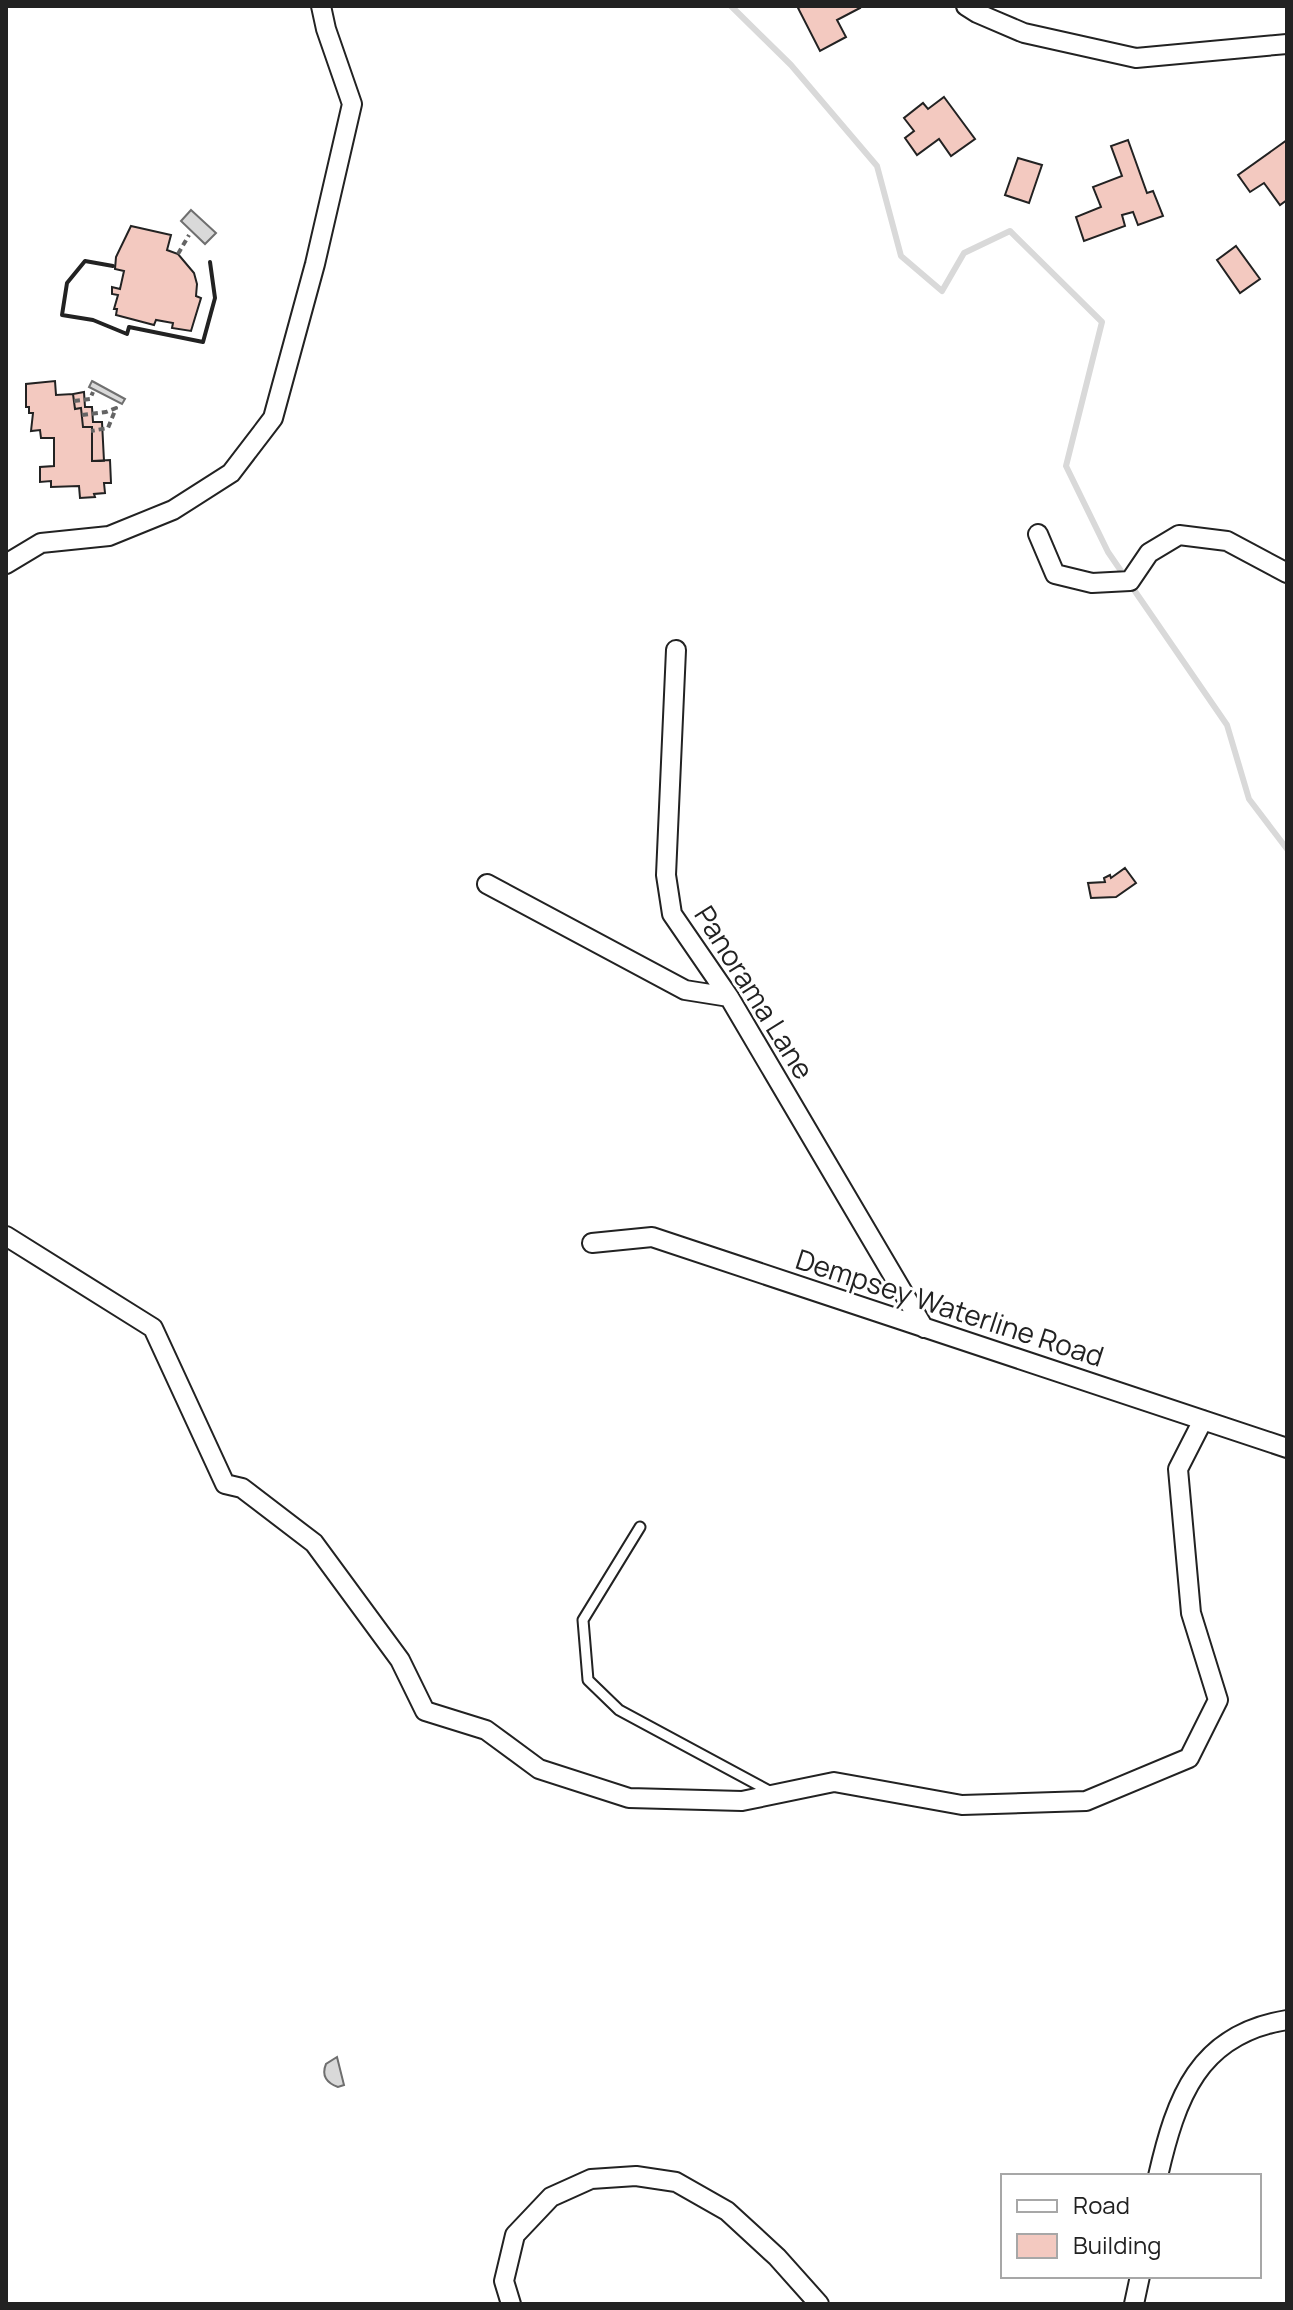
<svg xmlns="http://www.w3.org/2000/svg" width="1293" height="2310" viewBox="0 0 1293 2310" font-family="Manrope,sans-serif">
<style>
.water{fill:#d9d9d9;stroke:#6f6f6f;stroke-width:2}
.lines{fill:none;stroke-linecap:round;stroke-linejoin:round}
.stream{stroke:#d9d9d9;stroke-width:6}
.building{fill:#f3c9c0;stroke:#222;stroke-width:2}
.service-casing{stroke:#222;stroke-width:13}
.minor-casing{stroke:#222;stroke-width:22}
.path{stroke:#646464;stroke-width:4;stroke-dasharray:6 4;stroke-linecap:butt}
.service{stroke:#fff;stroke-width:9}
.minor{stroke:#fff;stroke-width:18}
.wall{stroke:#222;stroke-width:4}
.labels{text-anchor:middle;dominant-baseline:central;stroke-width:6;stroke-linejoin:round;paint-order:stroke}
.street-label{font-size:28px;fill:#222;stroke:#fff}
</style>
<rect width="100%" height="100%" fill="#fff"/>
<path class="water" d="M 191,210 L 216,233 L 205,244 L 181,221 Z
M 92,381 L 125,399 L 122,404 L 89,387 Z
M 337,2057 L 344,2085 L 338,2087 C 327,2083 321,2076 326,2064 Z"/>
<g class="lines">
<path class="stream" d="M 731,6 L 791,65 L 877,166 L 901,256 L 942,291 L 964,253 L 1010,231 L 1102,322 L 1066,466 L 1108,552 L 1227,725 L 1249,799 L 1287,849"/>
</g>
<path class="building" d="M 802,6 L 859,6 L 860,8 L 837,20 L 846,37 L 820,51 L 798,8 Z
M 944,97 L 975,139 L 951,156 L 939,139 L 917,155 L 905,138 L 914,131 L 904,118 L 923,103 L 928,109 Z
M 1128,140 L 1147,193 L 1153,191 L 1163,216 L 1138,225 L 1133,212 L 1122,215 L 1125,226 L 1084,241 L 1076,217 L 1101,207 L 1093,187 L 1122,176 L 1111,146 Z
M 1287,140 L 1287,200 L 1280,205 L 1264,183 L 1250,192 L 1238,175 Z
M 1018,158 L 1042,165 L 1029,203 L 1005,195 Z
M 131,226 L 171,235 L 167,250 L 178,254 L 194,273 L 197,284 L 196,296 L 201,298 L 191,331 L 172,328 L 173,323 L 156,320 L 154,325 L 116,315 L 117,309 L 114,309 L 118,295 L 112,294 L 112,287 L 120,289 L 124,271 L 115,269 L 116,257 Z
M 1236,246 L 1260,279 L 1240,293 L 1217,260 Z
M 55,381 L 56,395 L 73,394 L 75,409 L 81,408 L 83,427 L 92,427 L 92,461 L 110,460 L 111,483 L 104,483 L 105,493 L 94,494 L 95,497 L 80,498 L 79,486 L 51,487 L 51,481 L 40,482 L 40,467 L 54,466 L 54,438 L 41,438 L 40,430 L 31,431 L 33,413 L 29,413 L 29,407 L 26,407 L 26,384 Z
M 84,392 L 85,407 L 92,407 L 93,422 L 102,422 L 104,461 L 92,461 L 92,427 L 83,427 L 81,408 L 75,409 L 73,394 Z
M 1125,868 L 1136,883 L 1116,897 L 1091,898 L 1088,883 L 1105,882 L 1104,878 L 1110,875 L 1111,878 Z"/>
<g class="lines">
<defs>
<path id="service" d="M 640,1527 L 583,1620 L 588,1680 L 619,1710 L 773,1793"/>
<path id="minor" d="M 966,6 L 977,13 L 1024,33 L 1136,58 L 1287,44
M 1038,534 L 1055,574 L 1092,583 L 1130,581 L 1149,553 L 1179,535 L 1227,541 L 1287,573
M 6,564 L 41,543 L 109,536 L 173,510 L 231,473 L 273,418 L 315,264 L 352,104 L 326,29 L 321,6
M 676,650 L 666,875 L 672,914 L 729,997 L 924,1328
M 487,884 L 685,990 L 729,997
M 6,1236 L 153,1328 L 225,1484 L 242,1488 L 314,1543 L 400,1660 L 425,1711 L 486,1730 L 539,1769 L 629,1798 L 742,1801 L 834,1782 L 962,1805 L 1086,1801 L 1189,1758 L 1218,1700 L 1191,1613 L 1178,1469 L 1203,1420
M 592,1243 L 652,1237 L 1287,1448
M 1158,2176 C 1176,2098 1198,2034 1287,2020
M 511,2304 L 504,2281 L 515,2235 L 551,2197 L 591,2179 L 636,2176 L 676,2182 L 727,2211 L 777,2257 L 819,2304
M 1134,2304 L 1140,2276"/>
</defs>
<use href="#service" class="service-casing"/>
<use href="#minor" class="minor-casing"/>
<path class="path" d="M 178,254 L 189,235
M 74,401 L 90,399 L 93,392
M 82,415 L 106,412 L 116,408 L 108,428 L 91,431"/>
<use href="#service" class="service"/>
<use href="#minor" class="minor"/>
<path class="wall" d="M 113,266 L 85,261 L 67,283 L 62,315 L 93,320 L 127,334 L 129,327 L 203,342 L 215,298 L 210,262"/>
</g>
<g class="labels">
<g class="street-label">
<text transform="translate(755 992) rotate(58)">Panorama Lane</text>
<text transform="translate(950 1307) rotate(18)">Dempsey Waterline Road</text>
</g>
</g>
<rect width="1293" height="2310" fill="none" stroke="#222222" stroke-width="16"/>
<rect x="1001" y="2174" width="260" height="104" fill="#ffffff" stroke="#a7a7a7" stroke-width="2"/>
<rect x="1017" y="2200" width="40" height="12" fill="#ffffff" stroke="#a7a7a7" stroke-width="2"/>
<text x="1073" y="2214" font-size="24" fill="#222222">Road</text>
<rect x="1017" y="2234" width="40" height="24" fill="#f3c9c0" stroke="#a7a7a7" stroke-width="2"/>
<text x="1073" y="2254" font-size="24" fill="#222222">Building</text>
</svg>
